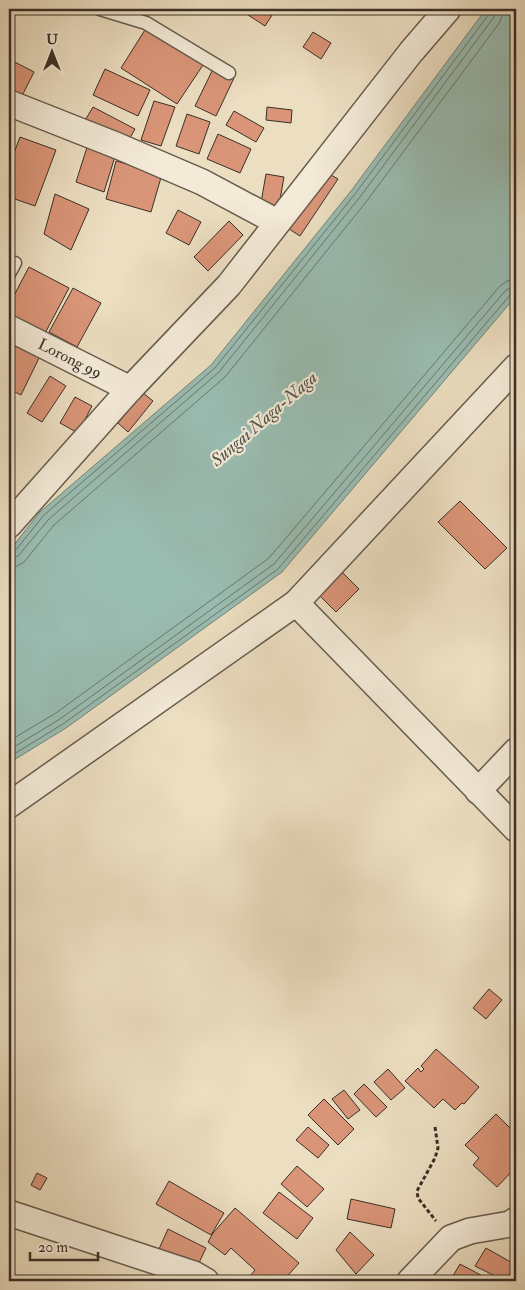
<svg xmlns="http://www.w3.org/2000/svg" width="525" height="1290" viewBox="0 0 525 1290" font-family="'IM FELL Double Pica',serif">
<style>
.water{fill:#99bcb1;stroke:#73847a}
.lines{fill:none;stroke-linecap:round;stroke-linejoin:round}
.shore{stroke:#6a766c;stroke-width:1}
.building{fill:#da9578;stroke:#3a3027}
.lane-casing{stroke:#665c4e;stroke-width:15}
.street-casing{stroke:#665c4e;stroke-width:28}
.path{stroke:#3a3027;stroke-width:3;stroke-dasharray:4 2.5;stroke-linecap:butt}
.lane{stroke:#f3ead7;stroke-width:12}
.street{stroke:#f3ead7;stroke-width:25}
.labels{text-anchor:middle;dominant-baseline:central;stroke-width:4.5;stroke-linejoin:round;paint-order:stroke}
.street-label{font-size:16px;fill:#3a3027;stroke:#f3ead7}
.water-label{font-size:18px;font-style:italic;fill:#52534a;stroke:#f3ead7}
</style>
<rect width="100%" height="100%" fill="#ecdec1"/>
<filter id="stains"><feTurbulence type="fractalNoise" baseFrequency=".004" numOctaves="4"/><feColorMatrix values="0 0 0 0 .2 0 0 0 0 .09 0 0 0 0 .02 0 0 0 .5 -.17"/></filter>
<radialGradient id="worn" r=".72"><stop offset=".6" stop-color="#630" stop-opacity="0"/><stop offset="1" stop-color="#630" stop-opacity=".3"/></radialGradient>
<path class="water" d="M 486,9 L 516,9 L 516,296 L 282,572 L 66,728 L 9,763 L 9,551 L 40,512 L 211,365 L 351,191 Z"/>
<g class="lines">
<path class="shore" d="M 9,553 L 15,551 L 44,515 L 215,368 L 355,194 L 489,14 L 490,9
M 9,560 L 18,556 L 49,519 L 219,372 L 360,197 L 494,17 L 496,9
M 9,567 L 17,566 L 24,562 L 54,525 L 225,377 L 366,202 L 500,22 L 504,9
M 9,741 L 56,713 L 269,558 L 500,286 L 507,281 L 516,279
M 9,750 L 60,719 L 274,564 L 505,291 L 510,288 L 516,287
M 9,757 L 63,724 L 278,569 L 510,295 L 516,293"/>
</g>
<path class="building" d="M 252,9 L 276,9 L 265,26 L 248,15 Z
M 148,25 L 205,62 L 177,104 L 121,68 Z
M 313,32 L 331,43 L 321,59 L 303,47 Z
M 9,59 L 34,72 L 21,98 L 9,91 Z
M 105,69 L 150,90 L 138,116 L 93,95 Z
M 213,69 L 234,78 L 216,116 L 195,106 Z
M 154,101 L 175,107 L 161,146 L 141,140 Z
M 93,107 L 135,129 L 126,145 L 84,122 Z
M 267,107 L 292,110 L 291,123 L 266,120 Z
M 234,111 L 264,128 L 256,142 L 226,125 Z
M 187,114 L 210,122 L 199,154 L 176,146 Z
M 218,134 L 251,149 L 240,173 L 207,159 Z
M 20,137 L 56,150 L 35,206 L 9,197 L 9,166 Z
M 89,141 L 117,150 L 104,192 L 76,182 Z
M 116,161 L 162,174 L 151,212 L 106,199 Z
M 326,172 L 338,179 L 300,236 L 289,229 Z
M 266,174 L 284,177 L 278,211 L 260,208 Z
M 55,194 L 89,209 L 71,250 L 44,234 Z
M 178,210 L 201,222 L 189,245 L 166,233 Z
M 229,221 L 243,235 L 208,271 L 194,257 Z
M 29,267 L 69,288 L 43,337 L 9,319 L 9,305 Z
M 73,288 L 101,303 L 77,347 L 49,332 Z
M 11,339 L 41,354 L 21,395 L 9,389 L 9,344 Z
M 50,376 L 66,386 L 42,422 L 27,413 Z
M 143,393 L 153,401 L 128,432 L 118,423 Z
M 75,397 L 92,406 L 78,433 L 60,423 Z
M 460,501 L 507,548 L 485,569 L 438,522 Z
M 340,570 L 359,589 L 336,612 L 317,593 Z
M 489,989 L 502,1000 L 486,1019 L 473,1008 Z
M 436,1049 L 479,1087 L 464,1104 L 462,1103 L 455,1110 L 443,1099 L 434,1108 L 405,1081 L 418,1068 L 421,1072 L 424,1069 L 421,1066 Z
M 388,1069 L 405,1088 L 391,1100 L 374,1082 Z
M 364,1084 L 387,1107 L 376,1117 L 354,1094 Z
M 344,1090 L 360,1110 L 348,1119 L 332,1099 Z
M 324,1099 L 354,1129 L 338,1145 L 308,1115 Z
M 496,1114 L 516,1134 L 516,1167 L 497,1187 L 473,1165 L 479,1158 L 465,1145 Z
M 308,1127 L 329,1145 L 318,1158 L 296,1140 Z
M 297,1166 L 324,1189 L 307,1207 L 281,1184 Z
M 37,1173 L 47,1178 L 40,1190 L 31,1185 Z
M 169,1181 L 224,1213 L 211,1235 L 156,1204 Z
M 279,1192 L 313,1218 L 297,1239 L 263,1213 Z
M 351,1199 L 395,1209 L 391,1228 L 347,1219 Z
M 235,1208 L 299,1263 L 283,1281 L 257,1281 L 250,1276 L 255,1270 L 231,1248 L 225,1255 L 208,1242 L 213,1233 Z
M 168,1229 L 206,1248 L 197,1267 L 159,1249 Z
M 350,1232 L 374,1255 L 356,1274 L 336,1250 Z
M 486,1248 L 516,1265 L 516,1281 L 505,1281 L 475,1266 Z
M 460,1264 L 492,1281 L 450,1281 Z"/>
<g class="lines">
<defs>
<path id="lane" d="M 100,9 L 146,23 L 229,73
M 9,274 L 15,263"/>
<g id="street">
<path d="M 9,103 L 118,146 L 202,182 L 277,222"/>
<path id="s1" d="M 9,328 L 130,389"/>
<path d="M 9,525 L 130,389 L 229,285 L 411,52 L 448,9"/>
<path d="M 296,603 L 516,829"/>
<path d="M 478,791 L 516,751"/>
<path d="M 9,805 L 296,603 L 516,367"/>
<path d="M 9,1213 L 194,1274 L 206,1281"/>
<path d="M 410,1281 L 451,1238 L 470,1231 L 510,1224 L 516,1220"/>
</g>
</defs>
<use href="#lane" class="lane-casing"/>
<use href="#street" class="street-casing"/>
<path class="path" d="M 435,1127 L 438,1148 L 435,1158 L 417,1191 L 418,1198 L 436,1221"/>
<use href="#lane" class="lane"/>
<use href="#street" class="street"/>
</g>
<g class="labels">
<g class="street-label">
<text stroke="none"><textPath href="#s1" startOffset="68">Lorong 99</textPath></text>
</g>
<g class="water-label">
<text transform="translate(264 419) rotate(-41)">Sungai Naga-Naga</text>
</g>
</g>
<rect width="525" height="1290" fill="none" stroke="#ecdec1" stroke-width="30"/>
<rect x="10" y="10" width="505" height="1270" fill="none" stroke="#3a3027" stroke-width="2.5"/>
<rect x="15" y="15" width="495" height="1260" fill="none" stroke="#3a3027"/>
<g transform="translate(52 52)" stroke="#f3ead7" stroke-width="4" paint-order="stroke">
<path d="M0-4L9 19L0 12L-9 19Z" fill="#3a3027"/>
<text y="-8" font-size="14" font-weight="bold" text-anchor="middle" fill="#3a3027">U</text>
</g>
<path d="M30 1252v8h68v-8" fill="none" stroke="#3a3027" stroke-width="2.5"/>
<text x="38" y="1252" font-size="15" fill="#3a3027" stroke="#f3ead7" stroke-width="4" paint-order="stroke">20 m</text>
<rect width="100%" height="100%" filter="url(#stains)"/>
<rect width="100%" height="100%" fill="url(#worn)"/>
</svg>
